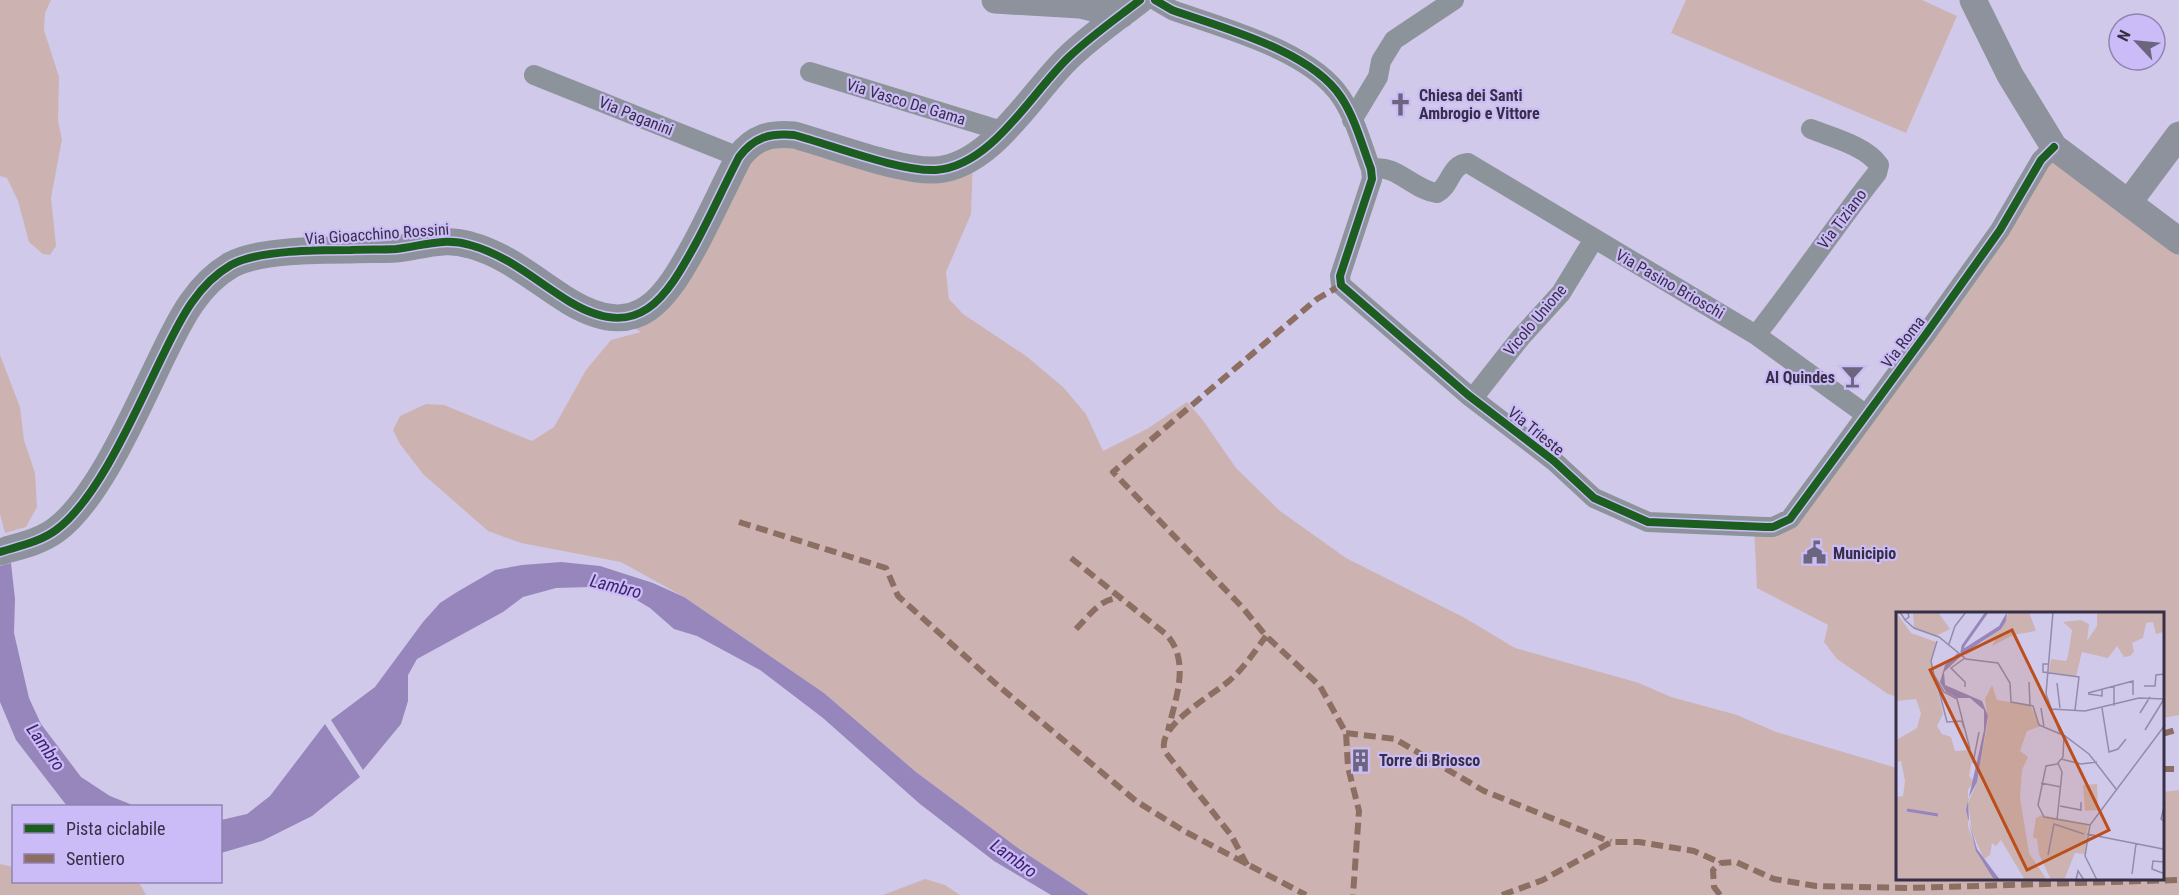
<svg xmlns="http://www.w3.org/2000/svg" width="2179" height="895" viewBox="0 0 2179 895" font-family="'Roboto Condensed',sans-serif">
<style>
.green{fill:#ccb3b2}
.water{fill:#9686bc}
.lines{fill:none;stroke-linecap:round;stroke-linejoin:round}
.street{stroke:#8d939a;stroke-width:20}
.secondary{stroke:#8d929c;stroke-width:27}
.quiet{stroke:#8d6e63;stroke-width:6;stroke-dasharray:12 6;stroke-linecap:butt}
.cycleway-casing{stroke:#cbbcf7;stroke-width:11}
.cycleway{stroke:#1b5e20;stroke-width:8}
.labels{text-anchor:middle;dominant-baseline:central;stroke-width:4.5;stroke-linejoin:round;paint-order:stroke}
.poi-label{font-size:16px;font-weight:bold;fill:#362f47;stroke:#cbbcf7;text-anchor:start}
.street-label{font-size:16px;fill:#362f47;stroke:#cbbcf7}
.water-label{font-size:18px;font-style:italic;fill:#3d1f6d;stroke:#cbbcf7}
.inset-river{fill:none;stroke:#9686bc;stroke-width:3}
.inset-road{fill:none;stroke:#938ba9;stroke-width:1.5}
.view{fill:#bc4e1b;fill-opacity:0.15;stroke:#bc4e1b;stroke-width:3}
.inset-edge{fill:none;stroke:#362f47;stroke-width:3}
</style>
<rect width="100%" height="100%" fill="#d1c9ea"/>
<path class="green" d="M 0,0 L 51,0 L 45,13 L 44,30 L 59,77 L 58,121 L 62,139 L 51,198 L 56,246 L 50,255 L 43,254 L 29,242 L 18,201 L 7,178 L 0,176 Z
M 1686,0 L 1922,0 L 1957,16 L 1906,133 L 1671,33 Z
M 762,137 L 905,166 L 973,158 L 971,214 L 946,272 L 949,299 L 963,314 L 1026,356 L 1063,387 L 1086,414 L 1103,451 L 1147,429 L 1187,402 L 1202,419 L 1236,468 L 1280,511 L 1346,558 L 1465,618 L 1515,648 L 1639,683 L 1671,697 L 1737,715 L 1776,732 L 1897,768 L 1897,878 L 2162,878 L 2163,792 L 2179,790 L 2179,895 L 1089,895 L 1018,848 L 916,772 L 824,693 L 684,597 L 621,562 L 521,543 L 488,531 L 423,474 L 400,444 L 393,430 L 400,416 L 426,404 L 444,405 L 532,441 L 554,427 L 586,370 L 611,340 L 641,332 L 615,318 L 634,316 Z
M 2054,147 L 2179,241 L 2179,715 L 2163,718 L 2162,613 L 1897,613 L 1897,697 L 1888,694 L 1837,659 L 1824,642 L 1828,625 L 1757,588 L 1754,527 L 1773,527 Z
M 0,355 L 20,407 L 24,440 L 35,473 L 37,507 L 26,527 L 5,533 L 0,514 Z
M 0,864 L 13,867 L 14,882 L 126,882 L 140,884 L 146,895 L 0,895 Z
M 925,879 L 945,885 L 960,895 L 883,895 Z"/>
<path class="water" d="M 561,562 L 600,566 L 653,583 L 684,597 L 824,693 L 916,772 L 1018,848 L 1089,895 L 1051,895 L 994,861 L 920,804 L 823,718 L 760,670 L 697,636 L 674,629 L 650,608 L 630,596 L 590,587 L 556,588 L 523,597 L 503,612 L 417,659 L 408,675 L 408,701 L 401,724 L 363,770 L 331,720 L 375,687 L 423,622 L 440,603 L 457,592 L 495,570 L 522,565 Z
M 11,563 L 15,599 L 14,633 L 29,698 L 41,724 L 81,777 L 110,796 L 135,806 L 67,806 L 16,740 L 0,702 L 0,566 Z
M 325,724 L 360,777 L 312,816 L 262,841 L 221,853 L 221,820 L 247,814 L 270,796 Z"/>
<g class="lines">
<path class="street" d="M 1155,0 L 1172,10 C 1222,28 1310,50 1341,97 C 1355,118 1362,145 1371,169 L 1372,179 L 1340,276 L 1341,285 L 1468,395 L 1554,461 L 1594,498 L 1648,522 L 1765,527 L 1773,527 L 1790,519 L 1926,334 L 2000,230 L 2041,160 L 2054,147
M 810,72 L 1002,131
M 534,75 L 739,157
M 1352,120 L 1378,77 L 1381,61 L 1394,40 L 1454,0
M 1371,169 C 1396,163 1413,190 1437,193 C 1451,186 1450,164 1468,163 L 1756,335 L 1865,414
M 1756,335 C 1798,282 1835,226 1877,173 L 1879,165 C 1866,146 1833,138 1811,129
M 1473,398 L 1521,337 L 1561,293 L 1594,239"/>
<path class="secondary" d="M 995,0 L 1080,5 L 1121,15
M 1973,0 L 2010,75 L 2054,147 L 2179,241
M 2129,202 L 2179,135
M 0,552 C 19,546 40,542 56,530 C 100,498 140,401 165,351 C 181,318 198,284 231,265 C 257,250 320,250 351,250 C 366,249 381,250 396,249 C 422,246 444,237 470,245 C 508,255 537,282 570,302 C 639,343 666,298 696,243 C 711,215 724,186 739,157 C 754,137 770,133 794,135 C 832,145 900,172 936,170 C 992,166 1032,92 1069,57 C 1091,36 1117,18 1140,0"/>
<path class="quiet" d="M 1341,285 L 1317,299 L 1113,472 L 1243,608 L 1266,636 L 1320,686 L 1346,733 L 1348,767 L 1359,811 L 1353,895
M 739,522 L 886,568 L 898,596 L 995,683 L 1136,801 L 1184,831 L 1306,895
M 1071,558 L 1167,635 C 1191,663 1175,699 1168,731
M 1076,629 C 1090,615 1101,597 1122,598
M 1346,733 L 1395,739 L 1484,791 L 1611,842
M 2162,734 L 2179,729
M 2162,769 L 2179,769
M 1247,865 L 1231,835 L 1166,753 C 1151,728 1215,694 1230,680 C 1244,668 1255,651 1266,636
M 1502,895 L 1543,880 L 1611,842 L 1639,842 L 1694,851 L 1721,863
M 1720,895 L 1714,887 L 1713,870 L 1721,863 L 1736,862 L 1774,879 L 1816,886 L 1908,888 L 2179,880"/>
<defs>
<path id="cycleway" d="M 1155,0 L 1172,10 C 1222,28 1310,50 1341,97 C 1355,118 1362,145 1371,169 L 1372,179 L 1340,276 L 1341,285 L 1468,395 L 1554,461 L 1594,498 L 1648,522 L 1765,527 L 1773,527 L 1790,519 L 1926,334 L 2000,230 L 2041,160 L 2054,147
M 0,552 C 19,546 40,542 56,530 C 100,498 140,401 165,351 C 181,318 198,284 231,265 C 257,250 320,250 351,250 C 366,249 381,250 396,249 C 422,246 444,237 470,245 C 508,255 537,282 570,302 C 639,343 666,298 696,243 C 711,215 724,186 739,157 C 754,137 770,133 794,135 C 832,145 900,172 936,170 C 992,166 1032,92 1069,57 C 1091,36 1117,18 1140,0"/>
</defs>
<use href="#cycleway" class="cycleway-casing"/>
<use href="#cycleway" class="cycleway"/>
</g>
<defs>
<symbol id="church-bare" viewBox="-9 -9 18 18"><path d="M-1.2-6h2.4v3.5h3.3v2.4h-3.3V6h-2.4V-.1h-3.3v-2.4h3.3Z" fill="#6c6580" stroke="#cbbcf7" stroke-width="2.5" paint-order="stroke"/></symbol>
<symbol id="bar-bare" viewBox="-9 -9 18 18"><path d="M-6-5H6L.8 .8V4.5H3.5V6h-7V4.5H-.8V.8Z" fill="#6c6580" stroke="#cbbcf7" stroke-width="2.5" paint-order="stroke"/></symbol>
<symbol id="civic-bare" viewBox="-9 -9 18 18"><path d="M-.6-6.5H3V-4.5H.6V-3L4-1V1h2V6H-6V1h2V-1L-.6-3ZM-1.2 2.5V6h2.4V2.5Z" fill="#6c6580" stroke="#cbbcf7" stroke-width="2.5" paint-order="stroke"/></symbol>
<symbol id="building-bare" viewBox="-9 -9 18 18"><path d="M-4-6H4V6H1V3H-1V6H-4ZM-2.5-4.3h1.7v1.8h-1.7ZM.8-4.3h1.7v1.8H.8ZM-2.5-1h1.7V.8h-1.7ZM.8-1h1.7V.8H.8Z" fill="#6c6580" stroke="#cbbcf7" stroke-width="2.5" paint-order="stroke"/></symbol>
</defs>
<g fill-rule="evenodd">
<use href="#church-bare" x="1384" y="88" width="33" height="33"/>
<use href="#bar-bare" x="1836" y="360" width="33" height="33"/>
<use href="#civic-bare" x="1798" y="536" width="33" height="33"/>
<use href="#building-bare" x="1344" y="744" width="33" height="33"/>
</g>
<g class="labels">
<g class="poi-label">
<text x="1419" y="95">Chiesa dei Santi<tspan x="1419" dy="18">Ambrogio e Vittore</tspan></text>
<text x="1835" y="377" text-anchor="end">Al Quindes</text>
<text x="1833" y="553">Municipio</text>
<text x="1379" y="760">Torre di Briosco</text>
</g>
<g class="street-label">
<text transform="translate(906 102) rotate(17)">Via Vasco De Gama</text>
<text transform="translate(636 116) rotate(22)">Via Paganini</text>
<text transform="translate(1842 219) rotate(-53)">Via Tiziano</text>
<text transform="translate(377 234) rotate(-4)">Via Gioacchino Rossini</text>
<text transform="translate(1670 284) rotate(30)">Via Pasino Brioschi</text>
<text transform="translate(1535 320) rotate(-50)">Vicolo Unione</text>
<text transform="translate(1903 342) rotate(-53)">Via Roma</text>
<text transform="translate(1536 431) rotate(39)">Via Trieste</text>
</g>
<g class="water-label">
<text transform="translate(616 586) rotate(14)">Lambro</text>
<text transform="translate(46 747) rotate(55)">Lambro</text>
<text transform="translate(1014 858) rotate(36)">Lambro</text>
</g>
</g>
<g transform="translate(1896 612)">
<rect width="268" height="268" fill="#d1c9ea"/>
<path d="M 0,0 L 15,21 L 40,30 L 35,49 L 47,102 L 41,114 L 46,122 L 55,125 L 59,139 L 72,138 L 77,142 L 73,164 L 78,169 L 72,178 L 72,214 L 82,242 L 99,268 L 0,268 L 0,185 L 7,184 L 9,169 L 5,149 L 0,150 L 0,128 L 21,116 L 25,101 L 20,87 L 0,89 ZM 17,0 L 42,0 L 54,17 L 40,24 L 18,16 ZM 113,0 L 133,0 L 140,19 L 117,23 L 96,34 L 100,26 L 94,27 L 69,44 L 106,15 ZM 201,0 L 268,0 L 267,20 L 260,22 L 257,10 L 250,11 L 247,26 L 236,31 L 238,40 L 234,44 L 228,45 L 221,34 L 212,46 L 186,40 L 180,64 L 153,60 L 155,47 L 170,49 L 172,44 L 176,18 L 167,10 L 185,8 L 193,12 L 191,29 L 201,14 ZM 96,73 L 101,88 L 134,93 L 145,114 L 131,119 L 124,139 L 132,145 L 126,158 L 124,186 L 133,241 L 151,268 L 129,268 L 105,228 L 100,234 L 96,231 L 94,243 L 88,247 L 76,220 L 72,191 L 81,170 L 92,108 L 89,87 ZM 201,172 L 202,198 L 189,199 L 187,173 ZM 146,203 L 192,212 L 189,242 L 179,241 L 168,268 L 155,268 L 143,242 L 141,227 L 137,225 L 140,206 Z" fill="#ccb3b2"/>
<path d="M 111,0 L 110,9 L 105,17 L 67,42 L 64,39 L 103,14 ZM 62,41 L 65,44 L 48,60 L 49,73 L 86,89 L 92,104 L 81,170 L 72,187 L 73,210 L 81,237 L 104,268 L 97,266 L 80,239 L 70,198 L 88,118 L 88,98 L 74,86 L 61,86 L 50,80 L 44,70 L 49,53 Z" fill="#9686bc"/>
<path class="inset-river" d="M 66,41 L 67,34 L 91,0M 11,198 L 42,203"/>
<path class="inset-road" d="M 4,0 L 9,8 L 13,5 L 12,1M 157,0 L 150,82 L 164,121M 9,8 L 18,16 L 43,25 L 70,47 L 102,51 L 114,71 L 115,90 L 137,94 L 143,113 L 169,124 L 193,142 L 220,177M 41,29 L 35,49 L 38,63 L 48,80 L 61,87 L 74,137M 53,32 L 59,14 L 70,0M 152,52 L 147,52 L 147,60 L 183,65 L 179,98M 133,70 L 134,93M 41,71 L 51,110 L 66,109 L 68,116M 161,71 L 164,96M 248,74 L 259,74 L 260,63 L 269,62M 69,75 L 69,70 L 55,56 L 69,46M 192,81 L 237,69 L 237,83M 192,82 L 206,84 L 206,78M 218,94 L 218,74M 145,96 L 148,115M 206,96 L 213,140 L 222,137 L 230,127M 155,97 L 189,99 L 243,86 L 269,87M 244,101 L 254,85M 249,118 L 268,87M 168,123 L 167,145 L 161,152 L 150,154 L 142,193 L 148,205 L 194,213M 165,147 L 185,152 L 201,150M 77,151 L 83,120M 145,171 L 165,175M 269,191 L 265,207 L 269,210M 164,194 L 185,198 L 185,190M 161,208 L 166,160 L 162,151M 191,222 L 267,237M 152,243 L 158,212 L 188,222M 269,250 L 257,249 L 256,257 L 269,262M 236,262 L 240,232M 180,268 L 182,259 L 188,268M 201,268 L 189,244 L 194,213 L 269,113M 224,268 L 249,268"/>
<path class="view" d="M 116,18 L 213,218 L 131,258 L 34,58 Z"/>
<rect width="268" height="268" class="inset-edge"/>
</g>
<rect x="12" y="805" width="210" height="78" fill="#cbbcf7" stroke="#8f84b1" stroke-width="1.5"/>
<rect x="24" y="824" width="30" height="9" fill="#1b5e20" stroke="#8f84b1" stroke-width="1.5"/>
<text x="66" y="835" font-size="18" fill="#362f47">Pista ciclabile</text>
<rect x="24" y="854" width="30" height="9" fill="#8d6e63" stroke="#8f84b1" stroke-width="1.5"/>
<text x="66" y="865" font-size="18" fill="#362f47">Sentiero</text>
<g transform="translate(2137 42) rotate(296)"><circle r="28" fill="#cbbcf7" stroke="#8f84b1" stroke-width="1.5"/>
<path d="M0-4.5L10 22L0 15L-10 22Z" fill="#6c6580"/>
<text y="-9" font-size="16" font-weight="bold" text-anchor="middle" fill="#362f47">N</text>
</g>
</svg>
